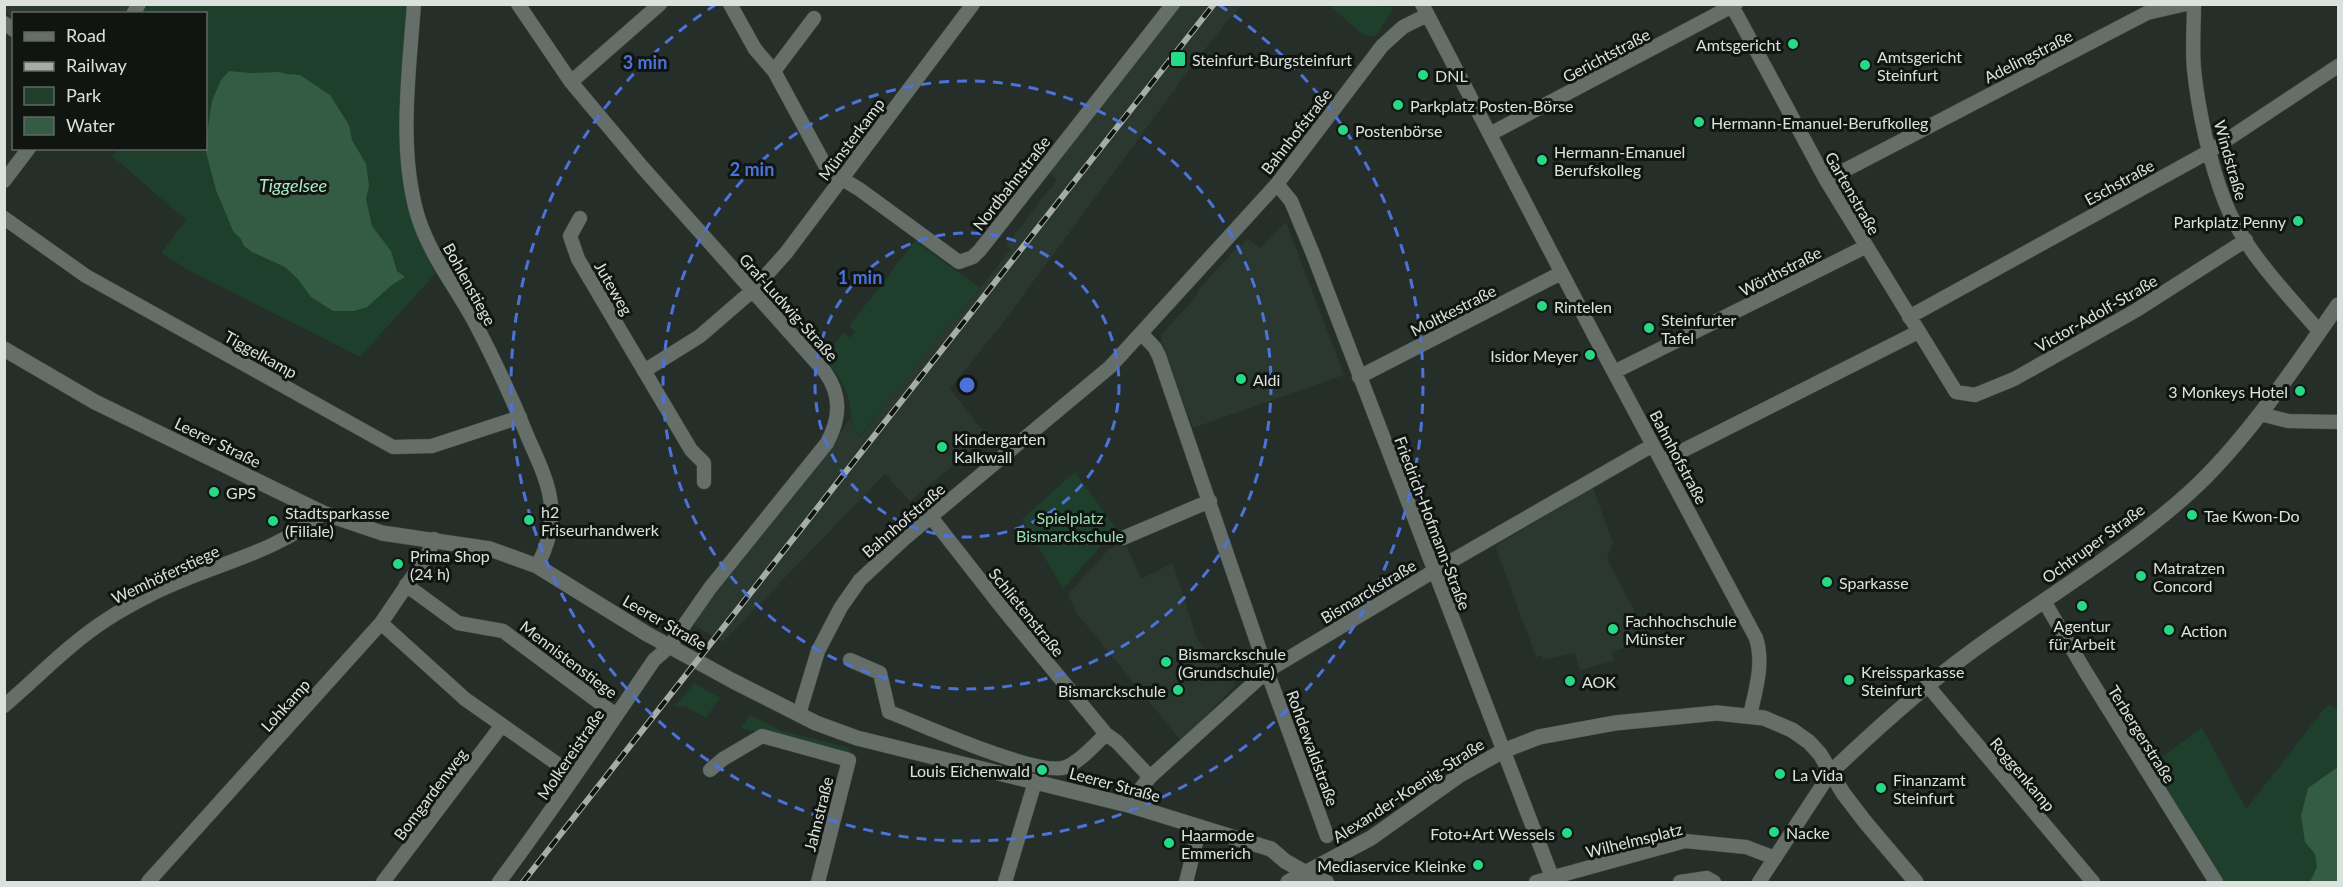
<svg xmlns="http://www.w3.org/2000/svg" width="2343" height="887" viewBox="0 0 2343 887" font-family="Lato,sans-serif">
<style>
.built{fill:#2a382f}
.green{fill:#1e3f2b}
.water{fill:#345c44}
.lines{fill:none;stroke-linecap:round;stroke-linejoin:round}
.street-casing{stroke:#434b46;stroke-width:15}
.secondary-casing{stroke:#434b46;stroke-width:16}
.street{stroke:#656e68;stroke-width:14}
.secondary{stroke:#656e68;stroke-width:15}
.rail-casing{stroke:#a6ada9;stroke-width:6}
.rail{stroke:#111512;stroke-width:4;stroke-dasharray:11;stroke-linecap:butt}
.ring{fill:none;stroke:#4c73d9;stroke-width:3;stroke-dasharray:10 8}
.poi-dot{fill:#27d885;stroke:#111512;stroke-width:2}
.labels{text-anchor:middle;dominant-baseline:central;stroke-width:6;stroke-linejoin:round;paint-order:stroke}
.poi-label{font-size:16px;fill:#dbe1dd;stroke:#111512;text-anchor:start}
.street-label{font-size:16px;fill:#dbe1dd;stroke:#111512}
.park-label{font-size:16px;fill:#9cdfb4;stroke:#111512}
.water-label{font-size:18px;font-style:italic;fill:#a8ecc0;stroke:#111512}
.centre{fill:#4c73d9;stroke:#111512;stroke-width:3}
.ring-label{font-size:18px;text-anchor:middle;font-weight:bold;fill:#4c73d9;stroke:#111512;stroke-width:6;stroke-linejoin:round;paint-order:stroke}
</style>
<rect width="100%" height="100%" fill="#252e28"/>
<path class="built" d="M 4,5 L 133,5 L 126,13 L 14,14 L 13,18 L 5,11 Z
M 1179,5 L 1241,5 L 1198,58 L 1005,320 L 950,389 L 988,437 L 910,501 L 885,474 L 723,642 L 694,625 L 702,608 L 831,449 L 850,418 L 854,430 L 860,437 L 888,401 L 891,394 L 900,386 L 950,322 L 955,319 L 980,288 L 1011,249 L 1006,245 L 1057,180 L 1048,172 Z
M 1286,222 L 1344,375 L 1193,428 L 1161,340 L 1162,334 L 1198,294 L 1198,290 L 1240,244 L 1242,245 L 1248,239 L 1260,248 Z
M 1593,488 L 1613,543 L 1607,559 L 1650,640 L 1612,652 L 1614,661 L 1580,670 L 1575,653 L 1543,660 L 1542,656 L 1536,657 L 1495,546 Z
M 1124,540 L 1141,579 L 1173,563 L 1197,639 L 1235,685 L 1182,742 L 1075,611 L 1068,594 L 1108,550 Z"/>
<path class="green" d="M 149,5 L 407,5 L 401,104 L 415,219 L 435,274 L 360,357 L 190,271 L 161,253 L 186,220 L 112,156 L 118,149 L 206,148 L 206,14 L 142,13 Z
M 1362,5 L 1394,7 L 1376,36 L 1363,35 L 1329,5 L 1324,5 Z
M 915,241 L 980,288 L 955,319 L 950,322 L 900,386 L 891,394 L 888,401 L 859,437 C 848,422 853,413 848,397 C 845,385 836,374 829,364 L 832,347 L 844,332 L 850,338 L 855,332 L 849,326 Z
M 1075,472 L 1120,534 L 1104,542 L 1063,589 L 1022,519 Z
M 694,683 L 720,698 L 706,718 L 684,706 L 672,706 L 681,700 Z
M 2328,704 L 2336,709 L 2338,707 L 2338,882 L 2222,882 L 2153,774 L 2157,760 L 2202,728 L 2246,809 Z
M 750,715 L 782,731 L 851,748 L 849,755 L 741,728 Z"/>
<path class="water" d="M 229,71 L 251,73 L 279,72 L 286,74 L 300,75 L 330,95 L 349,125 L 352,140 L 366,164 L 369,185 L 366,199 L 372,226 L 391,251 L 397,271 L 405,277 L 393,284 L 367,307 L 354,311 L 333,311 L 311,297 L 298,279 L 285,267 L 252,252 L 244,246 L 241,239 L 233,231 L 216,190 L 206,152 L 208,126 L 212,101 L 221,80 Z
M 2338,767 L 2338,882 L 2310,882 L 2317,867 L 2315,854 L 2305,842 L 2301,816 L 2308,788 Z"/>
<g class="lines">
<defs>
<path id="street" d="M 414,4 C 409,72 398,151 418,217 C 430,255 455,286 474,321 C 494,359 513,400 529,440 C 538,460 549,483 551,505 C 553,526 547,548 537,566
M 730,4 L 755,49 L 774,71 L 825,165 L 832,173 L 859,189 L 959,262 L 973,257 L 980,250 L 1173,4
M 1422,4 L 1593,333 L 1756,638 C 1764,663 1756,689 1750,715
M 1731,4 L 1826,180 L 1956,392 L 1975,395 L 2014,379 L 2135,311 L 2246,240
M 2194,4 C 2194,26 2192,48 2194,69 C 2198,110 2210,164 2225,202 C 2243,249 2286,293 2319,331
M 133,14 L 139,4
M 4,23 L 14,30
M 774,71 L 814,18
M 571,82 L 660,4
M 1490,134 L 1736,4
M 1826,180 L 2147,13 L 2186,4
M 4,181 L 29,148
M 1277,184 L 1291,201 L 1313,254 L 1552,877
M 4,218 L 86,276 L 393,447 L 432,446 L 520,417
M 580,218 L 570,236 L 578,259 L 691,450 L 704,463 L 704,482
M 1909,317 L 2210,151 L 2338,66
M 1141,333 L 1155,348 L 1159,356 L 1267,671 L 1327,836
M 644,371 L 700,336 L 752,291 L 786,253 L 973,4
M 1614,372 L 1865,247
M 1359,377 L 1561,273
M 2260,414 L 2288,421 L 2338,422
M 1662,461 L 1918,332
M 931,517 L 1003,609 L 1106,734 L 1117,742 L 1150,777
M 1123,538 L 1210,501
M 406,585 L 458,623 L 503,631 L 616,715
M 2044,601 L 2085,671 L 2216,882
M 381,623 L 465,699 L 573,775
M 850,660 L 880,673 L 889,712 C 921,724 1039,778 1066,767 C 1081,761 1094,745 1106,734
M 1928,686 L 2093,882
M 4,706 C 38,677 69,644 106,620 C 121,610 138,601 154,593 C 210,565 275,554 323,513
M 799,714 L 818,651 L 841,607 L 860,580 L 904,539 L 1110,367 L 1277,184 L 1382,46 L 1403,27 L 1427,15
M 710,770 L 723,759 L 762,736 L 849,760 L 818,882
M 1132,806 L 1137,793 L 1150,777 L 1267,671 L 1434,571 L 1653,445
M 1306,873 L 1327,882
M 148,882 L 381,623 L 428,554 L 434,539
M 383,882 L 502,725
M 499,882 C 553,810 603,735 654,660 L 669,647 L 710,588 L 827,443 C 840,418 842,396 825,372 L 643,168 L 571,82 L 518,4
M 1005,882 L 1035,782
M 1186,882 L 1200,827
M 1536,882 L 1685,841 L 1746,847 L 1775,858
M 1680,882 L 1707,878 L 1714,882
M 1759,882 L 1831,772"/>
<path id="secondary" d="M 4,349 L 95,402 L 323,513 L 382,533 L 490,549 L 537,566 L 647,634 L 733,681 L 816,723 L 857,738 L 1132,806 L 1271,849 L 1285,861 L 1306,873
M 1831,772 C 1874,731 1920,689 1968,654 C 2041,600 2121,554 2189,493 C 2245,442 2295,367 2338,305
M 1288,882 L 1371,838 L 1460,775 L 1503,751 L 1539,737 L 1615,723 L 1717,713 L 1764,718 L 1792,730 L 1809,742 L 1820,754 L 1843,793 L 1866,823 L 1916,882"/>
</defs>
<use href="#street" class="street-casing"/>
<use href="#secondary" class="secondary-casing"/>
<use href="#street" class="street"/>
<use href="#secondary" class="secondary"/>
<defs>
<path id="rail" d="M 523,882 L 1214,4"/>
</defs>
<use href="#rail" class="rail-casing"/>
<use href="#rail" class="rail"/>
</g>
<g class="ring">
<circle cx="967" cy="385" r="152"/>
<circle cx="967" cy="385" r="304"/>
<path d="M1219 5A456 456 0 1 1 715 5"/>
</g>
<g class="poi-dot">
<circle cx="1793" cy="44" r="6"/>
<rect x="1170" y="51" width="16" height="16" rx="3"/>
<circle cx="1865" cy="65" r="6"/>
<circle cx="1423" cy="75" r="6"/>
<circle cx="1398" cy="105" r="6"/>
<circle cx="1699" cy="122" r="6"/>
<circle cx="1343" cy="130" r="6"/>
<circle cx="1542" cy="160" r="6"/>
<circle cx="2298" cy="221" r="6"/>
<circle cx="1542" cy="306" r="6"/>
<circle cx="1649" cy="328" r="6"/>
<circle cx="1590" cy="355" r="6"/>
<circle cx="1241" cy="379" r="6"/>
<circle cx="2300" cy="391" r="6"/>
<circle cx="942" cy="447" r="6"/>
<circle cx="214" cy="492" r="6"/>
<circle cx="2192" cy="515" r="6"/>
<circle cx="529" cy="520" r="6"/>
<circle cx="273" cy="521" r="6"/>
<circle cx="398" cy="564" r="6"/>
<circle cx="2141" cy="576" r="6"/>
<circle cx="1827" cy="582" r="6"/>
<circle cx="2082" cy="606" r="6"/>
<circle cx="1613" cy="629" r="6"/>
<circle cx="2169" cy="630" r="6"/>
<circle cx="1166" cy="662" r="6"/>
<circle cx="1849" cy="680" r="6"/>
<circle cx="1570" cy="681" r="6"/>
<circle cx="1178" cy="690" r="6"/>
<circle cx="1042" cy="770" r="6"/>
<circle cx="1780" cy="774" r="6"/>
<circle cx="1881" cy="788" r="6"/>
<circle cx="1774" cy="832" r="6"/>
<circle cx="1567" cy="833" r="6"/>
<circle cx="1169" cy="843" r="6"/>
<circle cx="1478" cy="865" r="6"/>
</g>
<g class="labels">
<g class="poi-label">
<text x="1781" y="44" text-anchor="end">Amtsgericht</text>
<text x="1877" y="56">Amtsgericht<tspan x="1877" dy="18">Steinfurt</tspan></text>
<text x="1192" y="59">Steinfurt-Burgsteinfurt</text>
<text x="1435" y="75">DNL</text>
<text x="1410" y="105">Parkplatz Posten-Börse</text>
<text x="1711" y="122">Hermann-Emanuel-Berufkolleg</text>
<text x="1355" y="130">Postenbörse</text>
<text x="1554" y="151">Hermann-Emanuel<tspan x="1554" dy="18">Berufskolleg</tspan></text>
<text x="2286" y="221" text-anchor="end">Parkplatz Penny</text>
<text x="1554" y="306">Rintelen</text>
<text x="1661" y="319">Steinfurter<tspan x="1661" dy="18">Tafel</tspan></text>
<text x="1578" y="355" text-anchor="end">Isidor Meyer</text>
<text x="1253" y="379">Aldi</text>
<text x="2288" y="391" text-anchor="end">3 Monkeys Hotel</text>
<text x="954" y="438">Kindergarten<tspan x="954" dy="18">Kalkwall</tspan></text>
<text x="226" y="492">GPS</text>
<text x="541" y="511">h2<tspan x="541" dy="18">Friseurhandwerk</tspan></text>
<text x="285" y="512">Stadtsparkasse<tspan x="285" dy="18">(Filiale)</tspan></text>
<text x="2204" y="515">Tae Kwon-Do</text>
<text x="410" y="555">Prima Shop<tspan x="410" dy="18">(24 h)</tspan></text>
<text x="2153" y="567">Matratzen<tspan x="2153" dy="18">Concord</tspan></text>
<text x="1839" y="582">Sparkasse</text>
<text x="1625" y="620">Fachhochschule<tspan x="1625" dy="18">Münster</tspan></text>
<text x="2082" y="625" text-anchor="middle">Agentur<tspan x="2082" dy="18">für Arbeit</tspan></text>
<text x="2181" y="630">Action</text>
<text x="1178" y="653">Bismarckschule<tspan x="1178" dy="18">(Grundschule)</tspan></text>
<text x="1861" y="671">Kreissparkasse<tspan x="1861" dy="18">Steinfurt</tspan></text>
<text x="1582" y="681">AOK</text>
<text x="1166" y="690" text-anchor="end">Bismarckschule</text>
<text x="1030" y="770" text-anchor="end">Louis Eichenwald</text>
<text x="1792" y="774">La Vida</text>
<text x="1893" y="779">Finanzamt<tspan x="1893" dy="18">Steinfurt</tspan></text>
<text x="1786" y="832">Nacke</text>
<text x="1555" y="833" text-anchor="end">Foto+Art Wessels</text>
<text x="1181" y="834">Haarmode<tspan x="1181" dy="18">Emmerich</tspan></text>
<text x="1466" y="865" text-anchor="end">Mediaservice Kleinke</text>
</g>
<g class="street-label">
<text transform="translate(1606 55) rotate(-28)">Gerichtstraße</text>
<text transform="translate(2028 56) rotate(-27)">Adelingstraße</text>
<text transform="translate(1296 131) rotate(-52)">Bahnhofstraße</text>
<text transform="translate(851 139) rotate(-53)">Münsterkamp</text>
<text transform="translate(2231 160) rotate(74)">Windstraße</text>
<text transform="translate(2119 182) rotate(-29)">Eschstraße</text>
<text transform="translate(1011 183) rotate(-52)">Nordbahnstraße</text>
<text transform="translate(1853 193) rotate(60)">Gartenstraße</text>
<text transform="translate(1780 271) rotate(-27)">Wörthstraße</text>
<text transform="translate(470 284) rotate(61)">Bohlenstiege</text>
<text transform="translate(614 288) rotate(60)">Juteweg</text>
<text transform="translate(789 307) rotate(48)">Graf-Ludwig-Straße</text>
<text transform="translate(1453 310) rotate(-27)">Moltkestraße</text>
<text transform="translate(2096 313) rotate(-30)">Victor-Adolf-Straße</text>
<text transform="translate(261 354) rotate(29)">Tiggelkamp</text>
<text transform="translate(218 442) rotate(26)">Leerer Straße</text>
<text transform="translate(1679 457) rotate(62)">Bahnhofstraße</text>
<text transform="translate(903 520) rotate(-41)">Bahnhofstraße</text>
<text transform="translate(1433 523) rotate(69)">Friedrich-Hofmann-Straße</text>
<text transform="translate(2093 543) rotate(-36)">Ochtruper Straße</text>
<text transform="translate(165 574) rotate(-25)">Wemhöferstiege</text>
<text transform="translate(1368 591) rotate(-31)">Bismarckstraße</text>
<text transform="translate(1027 612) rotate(51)">Schlietenstraße</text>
<text transform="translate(665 622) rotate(30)">Leerer Straße</text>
<text transform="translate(569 659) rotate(37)">Mennistenstiege</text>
<text transform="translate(285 705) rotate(-48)">Lohkamp</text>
<text transform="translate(2142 734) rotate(58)">Terbergerstraße</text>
<text transform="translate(1313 748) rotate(70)">Rohdewaldstraße</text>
<text transform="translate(570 754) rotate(-56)">Molkereistraße</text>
<text transform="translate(2023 774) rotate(50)">Roggenkamp</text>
<text transform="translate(1115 784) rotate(15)">Leerer Straße</text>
<text transform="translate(1408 790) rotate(-33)">Alexander-Koenig-Straße</text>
<text transform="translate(430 794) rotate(-53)">Bomgardenweg</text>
<text transform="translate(818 814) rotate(-76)">Jahnstraße</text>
<text transform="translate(1634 840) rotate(-14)">Wilhelmsplatz</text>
</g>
<g class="park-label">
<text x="1070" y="517">Spielplatz<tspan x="1070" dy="18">Bismarckschule</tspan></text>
</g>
<g class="water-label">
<text x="293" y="185">Tiggelsee</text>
</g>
</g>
<circle cx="967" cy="385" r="9" class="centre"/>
<g class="ring-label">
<text x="645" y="69">3 min</text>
<text x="752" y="176">2 min</text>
<text x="860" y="284">1 min</text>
</g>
<rect width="2343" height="887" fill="none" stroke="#dbe1dd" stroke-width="12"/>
<rect x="12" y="12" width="195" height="138" fill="#111512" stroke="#626763" stroke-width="1.5"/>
<rect x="24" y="32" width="30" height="9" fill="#656e68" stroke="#626763" stroke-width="1.5"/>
<text x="66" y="42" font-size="18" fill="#dbe1dd">Road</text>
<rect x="24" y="62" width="30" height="9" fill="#a6ada9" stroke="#626763" stroke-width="1.5"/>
<text x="66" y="72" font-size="18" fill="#dbe1dd">Railway</text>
<rect x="24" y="87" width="30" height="18" fill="#1e3f2b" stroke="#626763" stroke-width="1.5"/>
<text x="66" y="102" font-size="18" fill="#dbe1dd">Park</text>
<rect x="24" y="117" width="30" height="18" fill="#345c44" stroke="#626763" stroke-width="1.5"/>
<text x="66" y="132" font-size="18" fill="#dbe1dd">Water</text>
</svg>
